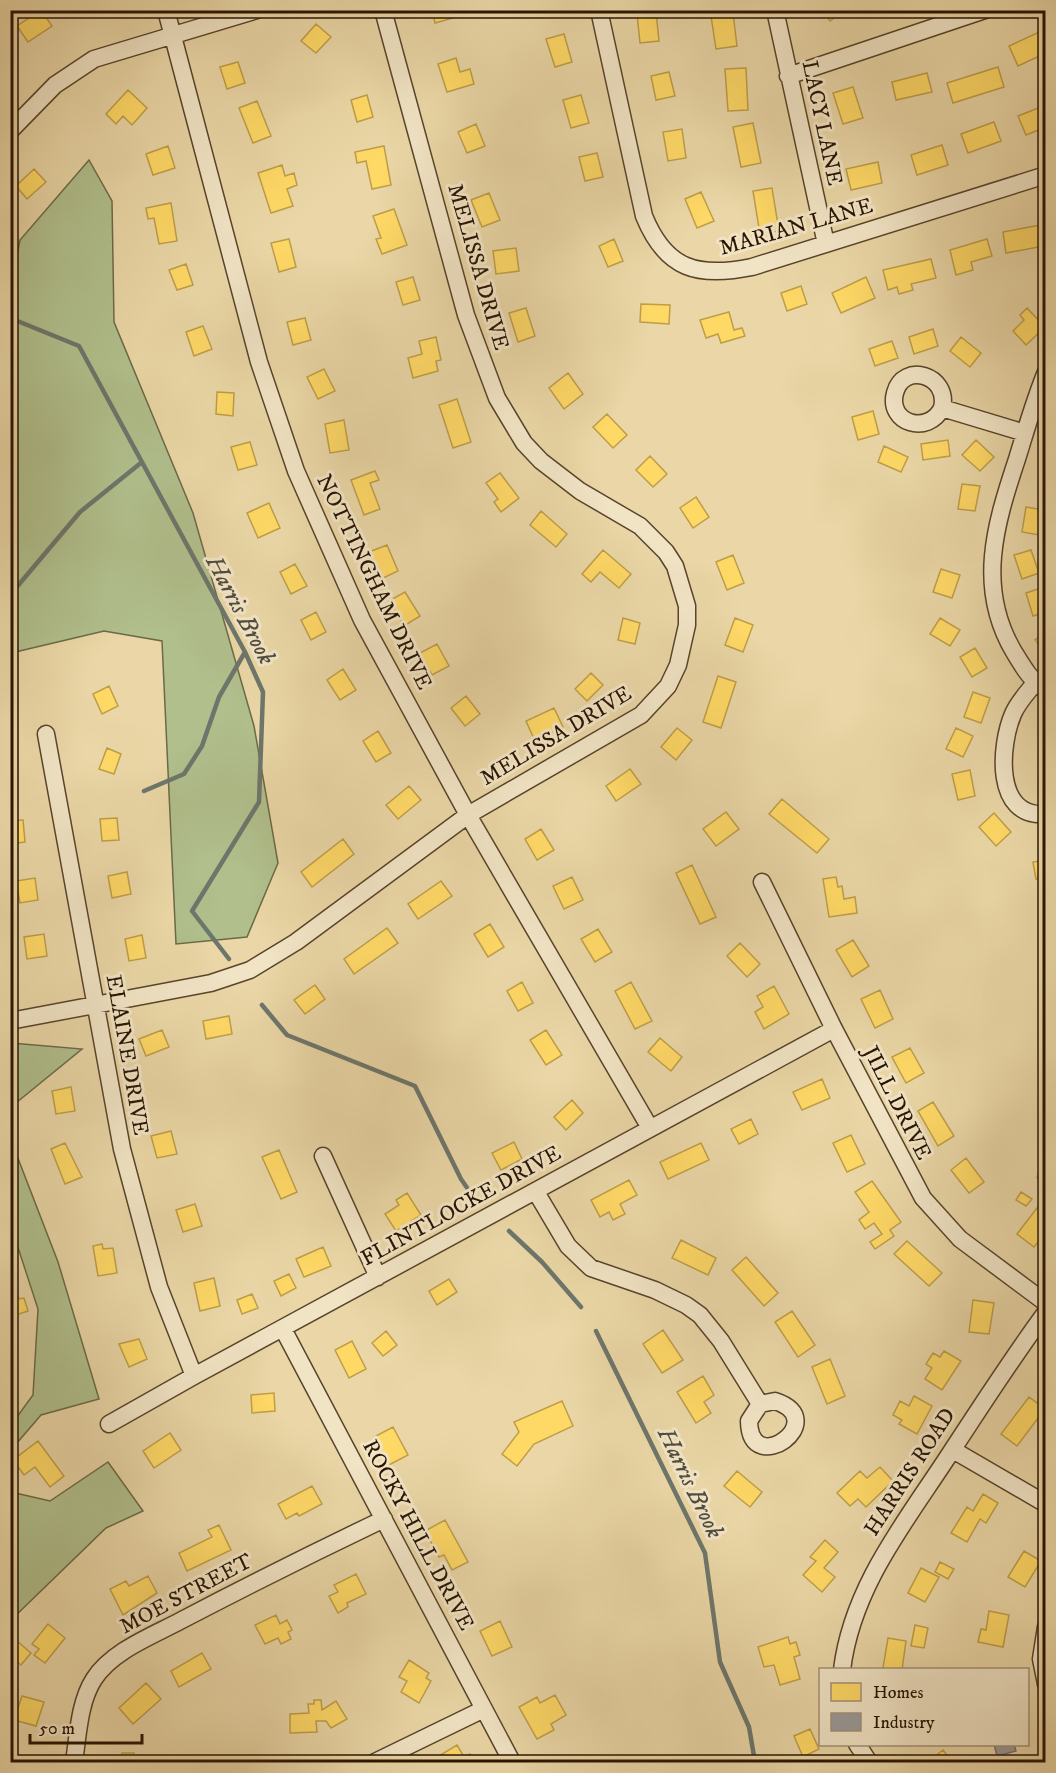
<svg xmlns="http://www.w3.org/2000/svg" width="1056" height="1773" viewBox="0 0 1056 1773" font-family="'IM FELL DW Pica',serif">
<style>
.green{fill:#b0bf8c;stroke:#6c6a47;stroke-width:1.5}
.homes{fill:#ffd966;stroke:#be9e48;stroke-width:1.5}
.industry{fill:#999;stroke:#77716c;stroke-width:1.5}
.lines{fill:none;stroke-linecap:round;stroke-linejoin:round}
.stream{stroke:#6d766b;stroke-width:4.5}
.minor-casing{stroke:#58442b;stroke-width:19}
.minor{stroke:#f1e4c5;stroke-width:16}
.labels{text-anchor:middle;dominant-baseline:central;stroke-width:6;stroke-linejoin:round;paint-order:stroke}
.street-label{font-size:22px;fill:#281402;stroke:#f1e4c5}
.water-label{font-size:24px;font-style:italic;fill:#504d3f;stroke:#f1e4c5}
</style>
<rect width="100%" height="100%" fill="#ead6a6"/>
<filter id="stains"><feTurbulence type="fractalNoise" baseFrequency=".00333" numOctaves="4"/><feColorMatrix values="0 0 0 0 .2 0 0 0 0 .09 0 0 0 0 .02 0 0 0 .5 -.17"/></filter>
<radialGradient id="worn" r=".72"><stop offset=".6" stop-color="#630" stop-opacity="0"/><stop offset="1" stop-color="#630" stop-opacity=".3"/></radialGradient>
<path class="green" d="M 89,160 L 112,201 L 114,322 L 193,513 L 254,726 L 278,863 L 247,937 L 176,944 L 162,641 L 104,631 L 11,653 L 11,287 L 20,240 Z
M 11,1043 L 82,1049 L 11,1107 Z
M 10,1126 L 14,1148 L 58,1262 L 99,1399 L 41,1415 L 11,1450 L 11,1425 L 33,1395 L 38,1309 L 11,1226 Z
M 108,1462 L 143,1511 L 106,1528 L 11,1620 L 11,1492 L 50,1501 Z"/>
<path class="homes" d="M 41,10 L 52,26 L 28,42 L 17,26 Z
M 432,10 L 459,10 L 460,16 L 435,23 Z
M 822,10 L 845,10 L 830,21 Z
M 656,12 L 659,41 L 640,43 L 637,14 Z
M 733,13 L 737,46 L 716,49 L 711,16 Z
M 316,24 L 331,37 L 316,53 L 301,41 Z
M 1046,29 L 1046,53 L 1018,66 L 1009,46 Z
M 564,34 L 572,62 L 555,67 L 546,39 Z
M 456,58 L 460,72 L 470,69 L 474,84 L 447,92 L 438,64 Z
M 238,62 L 245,83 L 227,89 L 220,67 Z
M 998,67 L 1004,87 L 953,103 L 947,83 Z
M 746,68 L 748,110 L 728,111 L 725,69 Z
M 669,72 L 675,96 L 656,100 L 651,76 Z
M 927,73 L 932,92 L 896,100 L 892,82 Z
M 853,87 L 863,118 L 843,124 L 833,93 Z
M 128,90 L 147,108 L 132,125 L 123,116 L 116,124 L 106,114 Z
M 367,95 L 373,117 L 357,122 L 351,100 Z
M 581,95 L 589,123 L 571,128 L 563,100 Z
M 257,101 L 271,136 L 253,143 L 239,108 Z
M 1046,105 L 1046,127 L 1026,135 L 1018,116 Z
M 994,122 L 1001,141 L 968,153 L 961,134 Z
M 753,123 L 761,163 L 741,167 L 733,127 Z
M 476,124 L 485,146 L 467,153 L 458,132 Z
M 682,129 L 686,158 L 668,161 L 663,132 Z
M 942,145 L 948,165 L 917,175 L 911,155 Z
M 168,146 L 175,168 L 153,175 L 146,154 Z
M 384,146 L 391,185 L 372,189 L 366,161 L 357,163 L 355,152 Z
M 597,153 L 603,177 L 585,181 L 579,157 Z
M 878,162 L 882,183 L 851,190 L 846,169 Z
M 282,165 L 285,176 L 294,173 L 297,185 L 287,189 L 293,206 L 271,213 L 258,173 Z
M 34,169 L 46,182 L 27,199 L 16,186 Z
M 772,188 L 779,231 L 760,234 L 753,191 Z
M 701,192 L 714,221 L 697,228 L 685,199 Z
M 489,193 L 500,220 L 482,227 L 471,200 Z
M 171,203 L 177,241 L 159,244 L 154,218 L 148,219 L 146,208 Z
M 394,209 L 407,245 L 382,254 L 376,239 L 381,238 L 373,216 Z
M 1041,225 L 1044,246 L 1006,253 L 1003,232 Z
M 289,239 L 296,267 L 279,272 L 271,243 Z
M 614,239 L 623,261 L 608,267 L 599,246 Z
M 987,239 L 992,256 L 971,262 L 973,270 L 956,275 L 950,250 Z
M 516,248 L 519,271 L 496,274 L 493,251 Z
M 931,259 L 936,278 L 911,284 L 913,290 L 899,294 L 897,287 L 888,290 L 883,270 Z
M 186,264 L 193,285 L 177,290 L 169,270 Z
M 413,277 L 420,300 L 403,305 L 396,282 Z
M 866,277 L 875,298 L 841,313 L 832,293 Z
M 801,286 L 807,304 L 787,311 L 781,293 Z
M 641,304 L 670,305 L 669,324 L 640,322 Z
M 526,308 L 535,336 L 518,342 L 509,313 Z
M 1027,308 L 1045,327 L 1026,345 L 1013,331 L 1024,320 L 1020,315 Z
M 729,312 L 734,330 L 742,328 L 745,336 L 721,343 L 718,334 L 706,338 L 700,320 Z
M 305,318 L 311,340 L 293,345 L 287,322 Z
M 203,326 L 212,349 L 194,356 L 186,332 Z
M 933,329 L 938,346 L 914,354 L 909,337 Z
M 436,337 L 441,360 L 436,361 L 438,371 L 413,378 L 408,358 L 422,354 L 419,341 Z
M 961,337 L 981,353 L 970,367 L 950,351 Z
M 892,341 L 898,358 L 875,366 L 869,349 Z
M 324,369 L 335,391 L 318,399 L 307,377 Z
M 568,373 L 583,394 L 564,409 L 549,388 Z
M 217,392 L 234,393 L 233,416 L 216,414 Z
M 457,399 L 471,442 L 453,448 L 439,405 Z
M 873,411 L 879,434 L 858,440 L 852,417 Z
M 607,414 L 627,435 L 613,448 L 593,427 Z
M 344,420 L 349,450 L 330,453 L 325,424 Z
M 948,440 L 950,456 L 923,460 L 921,444 Z
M 976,440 L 994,457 L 980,471 L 962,455 Z
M 250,442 L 257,465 L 238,470 L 231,447 Z
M 884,446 L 908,457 L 901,472 L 878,462 Z
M 650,456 L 667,474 L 653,487 L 636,470 Z
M 375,471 L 379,480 L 370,483 L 380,509 L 364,515 L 351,480 Z
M 500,473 L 519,498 L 501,512 L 494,502 L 498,499 L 486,483 Z
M 962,484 L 980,486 L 975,511 L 958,509 Z
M 696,497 L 709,517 L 693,528 L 680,508 Z
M 269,503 L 280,528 L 258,538 L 247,513 Z
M 1026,507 L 1044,510 L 1039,535 L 1022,532 Z
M 541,511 L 567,534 L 556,547 L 530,525 Z
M 387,545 L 398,571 L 381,579 L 369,552 Z
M 603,550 L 631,574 L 619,588 L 600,572 L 591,582 L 582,574 Z
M 1031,550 L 1039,573 L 1022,579 L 1014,555 Z
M 733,555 L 744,583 L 727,590 L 716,562 Z
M 295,564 L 307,586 L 291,594 L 280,572 Z
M 941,569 L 960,575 L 952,598 L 933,592 Z
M 1044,587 L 1046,612 L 1033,616 L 1026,593 Z
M 405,592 L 420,616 L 404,626 L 389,601 Z
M 316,612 L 326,632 L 311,640 L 301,620 Z
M 623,618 L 640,623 L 635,644 L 618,640 Z
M 735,618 L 753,625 L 743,652 L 725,645 Z
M 940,618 L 960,630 L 950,646 L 930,634 Z
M 1046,632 L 1046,653 L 1035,640 Z
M 437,644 L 449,666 L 432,675 L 420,653 Z
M 975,648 L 987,668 L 972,677 L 960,657 Z
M 343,669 L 356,690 L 340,700 L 327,680 Z
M 591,673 L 603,685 L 587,701 L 575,689 Z
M 718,676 L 736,682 L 721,728 L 703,722 Z
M 109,686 L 118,706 L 102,714 L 93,694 Z
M 973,692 L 990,698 L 981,723 L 964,717 Z
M 466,696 L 480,714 L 465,726 L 451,708 Z
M 554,708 L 563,727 L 535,741 L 526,721 Z
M 677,728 L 692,740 L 676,760 L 661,747 Z
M 956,728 L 973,736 L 963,757 L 946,749 Z
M 378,731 L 391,753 L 376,762 L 363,741 Z
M 107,748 L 121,754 L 114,774 L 99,769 Z
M 630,769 L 641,784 L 616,801 L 606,786 Z
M 970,770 L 975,796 L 958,800 L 952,774 Z
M 409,786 L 421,800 L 398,819 L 386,805 Z
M 782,799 L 829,839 L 817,853 L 769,814 Z
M 726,812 L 739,829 L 716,846 L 703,829 Z
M 994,813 L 1011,832 L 996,846 L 979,827 Z
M 117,818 L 119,840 L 102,841 L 100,819 Z
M 23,820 L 25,842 L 10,844 L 10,821 Z
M 541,829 L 554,850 L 537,860 L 525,839 Z
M 343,839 L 354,854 L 312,887 L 301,872 Z
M 1046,860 L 1046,877 L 1036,879 L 1033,862 Z
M 692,865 L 716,917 L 700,924 L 676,873 Z
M 127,872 L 131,894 L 112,898 L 108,876 Z
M 572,877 L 583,900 L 564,909 L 553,886 Z
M 836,877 L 838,887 L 842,886 L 844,899 L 855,897 L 857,913 L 829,917 L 823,879 Z
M 35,878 L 38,900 L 20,903 L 16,881 Z
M 441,881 L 452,896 L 418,919 L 408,904 Z
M 490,924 L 504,947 L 488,957 L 474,934 Z
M 387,928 L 398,943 L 354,974 L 344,959 Z
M 598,929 L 612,952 L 595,962 L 581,939 Z
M 44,934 L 47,956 L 27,959 L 24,937 Z
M 142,935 L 146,958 L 129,961 L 125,939 Z
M 853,940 L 869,966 L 852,977 L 836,950 Z
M 740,943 L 760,964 L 747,977 L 727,956 Z
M 522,982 L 533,1003 L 518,1011 L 507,991 Z
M 631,982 L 652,1021 L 635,1029 L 615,991 Z
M 315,985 L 325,999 L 305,1014 L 294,1000 Z
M 774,986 L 789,1014 L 764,1029 L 755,1012 L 763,1007 L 757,996 Z
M 880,990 L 893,1019 L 875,1028 L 861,999 Z
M 229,1016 L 232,1034 L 206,1039 L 203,1021 Z
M 162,1030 L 169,1047 L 146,1056 L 139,1039 Z
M 546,1030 L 562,1055 L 546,1065 L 530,1040 Z
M 660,1038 L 682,1057 L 671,1071 L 648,1052 Z
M 910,1048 L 924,1073 L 906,1083 L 892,1057 Z
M 822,1079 L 830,1098 L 802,1110 L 793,1092 Z
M 71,1087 L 75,1111 L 56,1114 L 52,1091 Z
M 572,1100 L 583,1113 L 566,1130 L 554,1117 Z
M 933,1102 L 954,1136 L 938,1146 L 918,1111 Z
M 751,1119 L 758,1134 L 739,1144 L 731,1129 Z
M 171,1131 L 177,1154 L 157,1158 L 151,1136 Z
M 851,1135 L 865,1164 L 847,1172 L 833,1143 Z
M 514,1142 L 522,1159 L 501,1170 L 492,1153 Z
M 65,1143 L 82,1177 L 65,1184 L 51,1149 Z
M 701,1143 L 709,1160 L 668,1179 L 660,1162 Z
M 1046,1149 L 1046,1180 L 1037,1178 Z
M 279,1150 L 297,1192 L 281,1199 L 262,1157 Z
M 966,1158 L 984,1182 L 969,1193 L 951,1170 Z
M 629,1180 L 637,1195 L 620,1204 L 625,1214 L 613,1220 L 609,1212 L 600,1217 L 591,1200 Z
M 872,1181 L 901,1222 L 890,1230 L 894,1236 L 875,1249 L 870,1242 L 882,1234 L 874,1223 L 865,1229 L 859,1220 L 869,1212 L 855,1192 Z
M 1021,1192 L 1032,1199 L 1026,1206 L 1016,1200 Z
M 407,1193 L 421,1215 L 396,1231 L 385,1214 L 399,1205 L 396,1200 Z
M 195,1204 L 202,1226 L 183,1232 L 176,1210 Z
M 1037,1208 L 1046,1215 L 1046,1232 L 1034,1247 L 1017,1234 Z
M 681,1240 L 716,1258 L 708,1275 L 672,1258 Z
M 907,1241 L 942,1273 L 929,1286 L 894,1254 Z
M 102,1244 L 103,1249 L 113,1248 L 117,1273 L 98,1276 L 93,1246 Z
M 323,1247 L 331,1266 L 304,1277 L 296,1259 Z
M 746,1257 L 778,1293 L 764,1306 L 732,1270 Z
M 289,1274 L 296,1288 L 281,1296 L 274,1281 Z
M 214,1278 L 220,1306 L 200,1311 L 194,1283 Z
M 449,1279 L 457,1292 L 437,1305 L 429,1291 Z
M 16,1289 L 19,1299 L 24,1298 L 28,1311 L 10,1317 L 10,1291 Z
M 252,1294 L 258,1308 L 242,1314 L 237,1300 Z
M 973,1300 L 994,1303 L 989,1334 L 969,1332 Z
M 792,1311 L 815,1345 L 798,1357 L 775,1322 Z
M 663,1330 L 683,1360 L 662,1373 L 643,1344 Z
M 386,1331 L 397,1345 L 383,1356 L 372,1343 Z
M 139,1339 L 147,1359 L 129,1367 L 119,1344 Z
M 352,1341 L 366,1369 L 349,1378 L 335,1350 Z
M 944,1351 L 961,1361 L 942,1390 L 925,1379 L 932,1368 L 926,1364 L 933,1353 L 940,1357 Z
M 830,1359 L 845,1396 L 827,1404 L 812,1367 Z
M 703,1376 L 714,1395 L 704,1402 L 711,1413 L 696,1423 L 677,1392 Z
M 274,1393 L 275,1411 L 252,1413 L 251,1395 Z
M 914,1396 L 932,1406 L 917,1434 L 899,1424 L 902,1420 L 893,1415 L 900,1401 L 909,1406 Z
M 1029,1397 L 1045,1409 L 1017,1446 L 1001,1434 Z
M 562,1401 L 573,1426 L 534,1444 L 517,1466 L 502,1454 L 519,1432 L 514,1422 Z
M 393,1427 L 408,1455 L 389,1465 L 374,1437 Z
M 170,1433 L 181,1450 L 154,1468 L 143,1451 Z
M 38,1441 L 64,1476 L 50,1487 L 35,1467 L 24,1475 L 13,1460 Z
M 880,1467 L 893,1481 L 866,1507 L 858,1499 L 850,1506 L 837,1493 L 860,1471 L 867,1478 Z
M 737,1471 L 762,1492 L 750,1507 L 724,1486 Z
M 312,1486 L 322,1504 L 299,1516 L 297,1513 L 286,1519 L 278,1504 Z
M 983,1494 L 998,1503 L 986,1523 L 980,1519 L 967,1542 L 951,1533 L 967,1507 L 973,1511 Z
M 445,1520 L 468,1562 L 452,1570 L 444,1555 L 439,1557 L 425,1531 Z
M 219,1525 L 231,1550 L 187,1571 L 179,1553 L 212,1537 L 208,1530 Z
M 825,1540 L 838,1552 L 824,1568 L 835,1577 L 822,1592 L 803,1575 L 816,1561 L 810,1557 Z
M 1024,1551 L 1041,1561 L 1025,1587 L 1008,1577 Z
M 940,1562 L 954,1569 L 948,1579 L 935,1572 Z
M 921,1568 L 939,1577 L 925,1602 L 908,1593 Z
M 356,1574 L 366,1594 L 347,1603 L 348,1607 L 338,1613 L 329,1596 L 338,1592 L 334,1585 Z
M 148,1576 L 157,1593 L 123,1615 L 110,1589 L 126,1581 L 129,1586 Z
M 989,1611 L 1009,1615 L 1003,1647 L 978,1642 L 981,1629 L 986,1630 Z
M 276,1615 L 280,1624 L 287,1620 L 292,1630 L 288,1632 L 291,1639 L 281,1644 L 278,1638 L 265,1644 L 255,1625 Z
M 500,1621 L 512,1647 L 492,1656 L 480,1631 Z
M 48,1624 L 65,1638 L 45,1663 L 34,1655 L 39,1649 L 32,1644 Z
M 915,1625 L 928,1628 L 924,1648 L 911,1646 Z
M 788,1637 L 790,1644 L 796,1642 L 800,1655 L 794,1657 L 800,1679 L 780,1685 L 774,1665 L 764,1667 L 758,1647 Z
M 888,1638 L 906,1641 L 902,1670 L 883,1668 Z
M 17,1641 L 31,1653 L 21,1665 L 10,1656 L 10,1648 Z
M 202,1653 L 211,1669 L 179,1687 L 171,1671 Z
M 409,1660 L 429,1673 L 426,1678 L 431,1681 L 419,1703 L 401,1692 L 407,1681 L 399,1677 Z
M 146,1683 L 161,1699 L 133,1724 L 119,1708 Z
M 555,1695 L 566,1715 L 551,1724 L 554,1730 L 537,1739 L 519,1707 L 537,1697 L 540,1703 Z
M 22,1696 L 44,1702 L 36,1726 L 14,1720 Z
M 314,1700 L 321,1700 L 322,1710 L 336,1701 L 347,1719 L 331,1728 L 326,1721 L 316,1721 L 317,1732 L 290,1733 L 290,1714 L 309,1713 L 308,1704 L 314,1704 Z
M 810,1729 L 819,1749 L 803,1757 L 794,1736 Z
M 457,1745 L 464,1757 L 470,1754 L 475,1762 L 429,1762 Z
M 943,1750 L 952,1762 L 928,1762 Z
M 122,1753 L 134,1753 L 133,1762 L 112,1762 L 121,1762 Z"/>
<path class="industry" d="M 994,1744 L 1014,1744 L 1016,1751 L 997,1756 Z"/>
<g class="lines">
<path class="stream" d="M 10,318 L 79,346 L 245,652 L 263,692 L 259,802 L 192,911 L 229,959
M 10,595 L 80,512 L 142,462
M 144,791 L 184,774 L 202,746 L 219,697 L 245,652
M 262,1005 L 287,1035 L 415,1086 L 461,1179 L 472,1195
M 509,1231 L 542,1262 L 581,1307
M 596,1331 L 705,1553 L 720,1662 L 749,1727 L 755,1762"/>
<defs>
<path id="minor" d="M 166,10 L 259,362 L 296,471 L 362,620 L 468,815 L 650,1128
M 599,10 L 644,216 C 666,270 698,278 752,267 L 1046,175
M 775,10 L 826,244
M 788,76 L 985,10
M 10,131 L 55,85 L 94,59 L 257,10
M 1046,372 C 1034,401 1026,430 1017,459 C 995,525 976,588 1014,652 C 1023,667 1031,681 1046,690
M 942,408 C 928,436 887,423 895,393 C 903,361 950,375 942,408 L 1025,433
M 1035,683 C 1027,693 1018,702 1013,714 C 1000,744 993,819 1046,814
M 46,734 L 122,1149 L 159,1287 L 194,1376
M 762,882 L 834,1029 L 923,1198 L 960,1239 L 1046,1303
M 10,1021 L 211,983 L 250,970 L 296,942 L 468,815 L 641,715 L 668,686 L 678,665 L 687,625 L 687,606 L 675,566 L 666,552 L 640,526 L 580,491 L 541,461 L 524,443 L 497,398 L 466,315 L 383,10
M 323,1156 L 378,1277
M 536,1192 L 568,1246 L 591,1268 L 655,1290 L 686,1305 L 700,1315 L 721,1341 L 760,1404 L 749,1421 C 750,1480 833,1420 775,1401 L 760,1404
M 283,1329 L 512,1762
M 109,1424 L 194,1376 L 834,1029
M 953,1450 L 1046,1504
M 1046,1627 L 1041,1659 L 1046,1684
M 842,1670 C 852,1586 907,1520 951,1452 C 982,1405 1012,1358 1046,1312
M 857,1744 L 869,1762
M 74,1762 C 78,1736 79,1702 94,1679 C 112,1651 152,1636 180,1621 C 247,1586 315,1552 384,1519
M 375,1762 L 484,1709"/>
</defs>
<use href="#minor" class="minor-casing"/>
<use href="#minor" class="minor"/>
</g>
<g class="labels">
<g class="street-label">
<text transform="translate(822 123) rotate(78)">LACY LANE</text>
<text transform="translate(796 227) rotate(-16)">MARIAN LANE</text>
<text transform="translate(478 267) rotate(74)">MELISSA DRIVE</text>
<text transform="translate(374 582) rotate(64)">NOTTINGHAM DRIVE</text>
<text transform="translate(556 736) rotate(-31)">MELISSA DRIVE</text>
<text transform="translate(127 1055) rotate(80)">ELAINE DRIVE</text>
<text transform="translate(897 1103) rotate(63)">JILL DRIVE</text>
<text transform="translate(461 1206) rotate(-29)">FLINTLOCKE DRIVE</text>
<text transform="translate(910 1472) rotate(-57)">HARRIS ROAD</text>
<text transform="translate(418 1535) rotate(62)">ROCKY HILL DRIVE</text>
<text transform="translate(186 1594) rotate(-28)">MOE STREET</text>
</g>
<g class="water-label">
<text transform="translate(240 610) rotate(62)">Harris Brook</text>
<text transform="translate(690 1483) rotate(64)">Harris Brook</text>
</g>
</g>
<rect width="1056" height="1773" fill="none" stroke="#ead6a6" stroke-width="36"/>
<rect x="12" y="12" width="1032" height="1749" fill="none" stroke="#281402" stroke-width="3"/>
<rect x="18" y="18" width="1020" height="1737" fill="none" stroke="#281402" stroke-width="1.5"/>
<rect x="819" y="1668" width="210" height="78" fill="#f1e4c5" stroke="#a19177" stroke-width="1.5"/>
<rect x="831" y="1683" width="30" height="18" fill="#ffd966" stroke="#a19177" stroke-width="1.5"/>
<text x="873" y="1698" font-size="18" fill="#281402">Homes</text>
<rect x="831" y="1713" width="30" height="18" fill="#999999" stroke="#a19177" stroke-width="1.5"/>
<text x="873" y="1728" font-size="18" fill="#281402">Industry</text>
<path d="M30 1734v9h112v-9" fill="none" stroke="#281402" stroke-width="3"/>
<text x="39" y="1734" font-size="18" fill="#281402" stroke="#f1e4c5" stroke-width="4.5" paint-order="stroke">50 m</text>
<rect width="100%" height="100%" filter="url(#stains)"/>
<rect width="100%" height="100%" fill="url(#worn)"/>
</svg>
